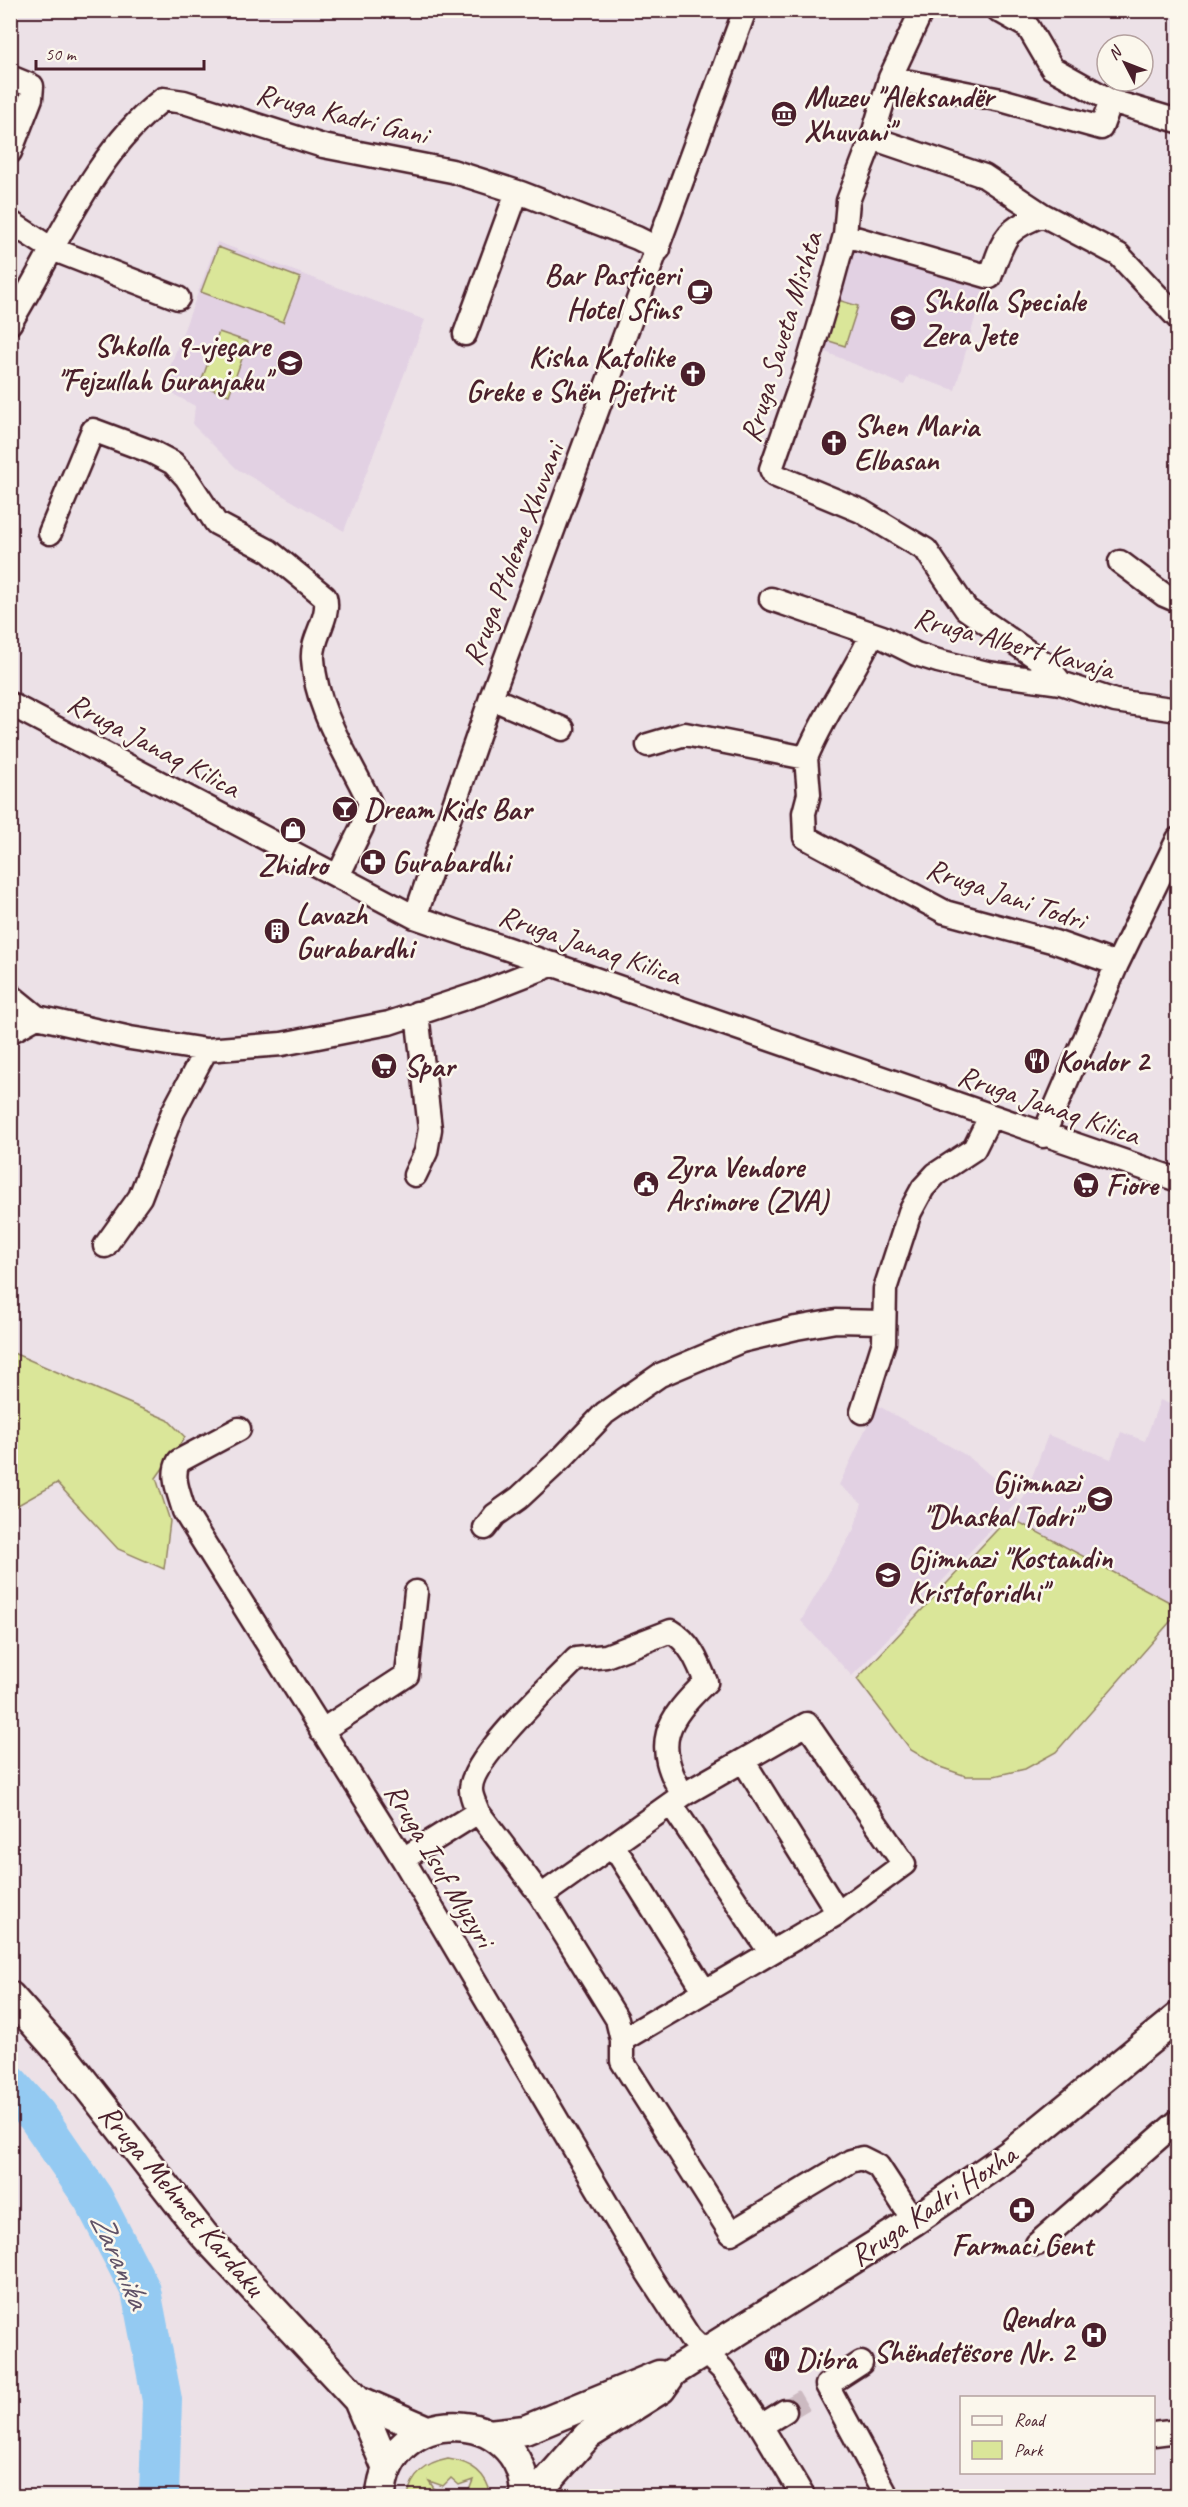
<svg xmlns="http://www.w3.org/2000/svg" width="1188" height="2507" viewBox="0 0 1188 2507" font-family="Caveat,sans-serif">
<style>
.built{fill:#e2d1e3}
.green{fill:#dae699;stroke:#928262;stroke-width:1.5}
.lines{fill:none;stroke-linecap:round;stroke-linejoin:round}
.river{stroke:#94caf2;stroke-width:40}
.minor-tunnel{stroke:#ccbac1;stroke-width:22;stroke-dasharray:22 11;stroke-linecap:butt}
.minor-casing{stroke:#4a1f2b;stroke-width:27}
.major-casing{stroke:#4a1f2b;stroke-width:33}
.minor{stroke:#fbf7ec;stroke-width:22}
.major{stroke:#fbf7ec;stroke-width:28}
.labels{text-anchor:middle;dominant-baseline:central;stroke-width:5;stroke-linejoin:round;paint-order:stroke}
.poi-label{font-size:30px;font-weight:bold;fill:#4a1f2b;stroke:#fbf7ec;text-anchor:start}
.street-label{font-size:30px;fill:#4a1f2b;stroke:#fbf7ec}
.water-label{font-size:32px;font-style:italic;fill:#605267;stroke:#fbf7ec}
</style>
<rect width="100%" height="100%" fill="#ece1e7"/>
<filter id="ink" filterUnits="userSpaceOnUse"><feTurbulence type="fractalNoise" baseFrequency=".0167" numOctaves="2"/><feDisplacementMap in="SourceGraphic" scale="12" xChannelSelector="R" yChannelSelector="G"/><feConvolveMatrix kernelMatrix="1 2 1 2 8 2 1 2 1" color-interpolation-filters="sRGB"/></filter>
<g filter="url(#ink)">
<path class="built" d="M 217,242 L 425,320 L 344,531 L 237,469 L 193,425 L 195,406 L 162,388 Z
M 850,244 L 984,286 L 955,390 L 909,375 L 904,385 L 821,350 Z
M 1160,1400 L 1177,1407 L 1177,1606 L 1009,1517 L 1017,1508 L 1027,1490 L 1048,1435 L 1111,1459 L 1121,1432 L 1145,1441 Z
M 877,1405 L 969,1457 L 1019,1500 L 852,1676 L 801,1621 L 854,1529 L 862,1503 L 839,1485 Z"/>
<path class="green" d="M 218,247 L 300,278 L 283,322 L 201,292 Z
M 838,300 L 858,306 L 845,346 L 826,340 Z
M 219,332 L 248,342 L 229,395 L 200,385 Z
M 11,1352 L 168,1420 L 185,1437 L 156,1478 L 170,1521 L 164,1569 L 118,1549 L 57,1483 L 11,1509 Z
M 1009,1517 L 1177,1606 L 1177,1614 L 1056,1752 L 1025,1769 L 994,1776 L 966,1776 L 940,1767 L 911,1750 L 857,1679 Z
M 448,2459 C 471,2462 487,2473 491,2496 L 471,2496 L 468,2493 L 473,2480 L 459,2485 L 451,2478 L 443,2486 L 429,2481 L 437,2493 L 434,2496 L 408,2496 C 411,2474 428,2463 448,2459 Z"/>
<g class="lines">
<path class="river" d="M 10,2085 L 37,2116 L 93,2198 L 141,2291 L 162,2400 L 159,2496"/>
<path class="minor-tunnel" d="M 785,2411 L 812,2395"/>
<defs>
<path id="minor" d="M 922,10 L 890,78 L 872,138 L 848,201 L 845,235 L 831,286 L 809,360 L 771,469 L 774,475 L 861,511 L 926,550 L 966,609 L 1047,665 L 1061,683
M 998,10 L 1028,27 L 1052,68 L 1111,101 L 1178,121
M 10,77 L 32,86 L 31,98 L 10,152
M 890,78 L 1001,100 L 1101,128 L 1111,101
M 872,138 L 984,176 L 1043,215 L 1119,255 L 1178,318
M 10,222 L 52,249 L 178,298
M 845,235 L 990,277 C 1004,240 1003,229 1043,215
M 10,323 C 56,249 93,153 163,99 L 184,102 L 323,146 L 452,171 L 521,193 L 637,238 L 659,249
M 465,334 L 517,192
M 50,533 L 93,430 L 152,452 L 173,463 L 186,477 L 216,523 L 269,551 L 325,597 C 331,617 311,638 313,659 C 316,712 349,757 370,803 L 362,827 L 338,876
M 1120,562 L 1164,595 L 1178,601
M 771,599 L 882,637 L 916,654 L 938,661 L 987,673 L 1061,683 L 1115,701 L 1178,710
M 491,698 L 563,729
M 10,704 L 415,917 L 1178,1180
M 648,745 L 685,734 L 806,758 L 809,794 L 804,813 L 805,837 L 945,912 L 1055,942 L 1117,964
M 806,758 C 824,714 852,677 872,634
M 415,917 L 491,698 L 745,10
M 10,995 L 37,1017 L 130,1038 L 206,1050 L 282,1044 L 389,1023 L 480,993 L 554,964
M 10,1032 L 37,1017
M 1043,1136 L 1117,964 L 1178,839
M 415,1175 L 426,1152 L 430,1129 L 417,1013
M 105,1246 L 140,1197 L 173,1112 L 206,1050
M 862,1412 L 884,1342 L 885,1289 L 910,1212 L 923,1188 L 936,1174 L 974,1149 L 990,1117
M 239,1429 L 179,1461 C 170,1476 180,1495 184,1511 L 403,1859 L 647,2272 L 690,2338 L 723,2370 L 761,2426 L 803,2496
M 485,1528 L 495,1515 L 519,1498 L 564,1456 L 605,1413 L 660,1375 L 741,1341 L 796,1328 L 836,1321 L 883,1322
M 321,1731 L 407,1675 L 416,1592
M 744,1762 L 838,1913
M 671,1804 L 770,1952
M 478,1812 C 476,1806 471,1797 471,1790 C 469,1761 554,1682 576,1659 L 606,1656 L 671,1631 C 690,1642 698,1662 706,1682 C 666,1720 652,1744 683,1795
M 613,1845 L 704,1990
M 403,1859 L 478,1812 L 541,1896 L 617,2019 L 622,2040 L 622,2061 L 731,2233 L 851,2161 L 862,2158 L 878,2166 L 914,2221
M 541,1896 L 683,1795 L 807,1724 L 904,1864 L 838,1913 L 622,2040
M 1037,2244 L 1178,2121
M 861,2363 L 827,2385 L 887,2496
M 761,2426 L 785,2411
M 1154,2434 L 1178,2431"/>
<path id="major" d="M 10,1996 L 66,2059 L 203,2234 L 358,2400 L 387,2469
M 358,2400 L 427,2430
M 489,2434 L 525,2430 L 659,2375
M 381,2496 C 387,2402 524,2404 525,2496
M 534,2496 L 588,2435 L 661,2389 L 673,2372 L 914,2221 L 1009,2155 L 1178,2017"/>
</defs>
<use href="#minor" class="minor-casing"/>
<use href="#major" class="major-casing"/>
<use href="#minor" class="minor"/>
<use href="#major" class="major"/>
</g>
</g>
<defs>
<symbol id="museum-disc" viewBox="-11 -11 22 22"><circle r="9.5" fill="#4a1f2b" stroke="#fbf7ec"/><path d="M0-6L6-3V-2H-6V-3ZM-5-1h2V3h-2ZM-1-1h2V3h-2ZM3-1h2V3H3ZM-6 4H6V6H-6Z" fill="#fff"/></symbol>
<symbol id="cafe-disc" viewBox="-11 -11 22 22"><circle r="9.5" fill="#4a1f2b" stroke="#fbf7ec"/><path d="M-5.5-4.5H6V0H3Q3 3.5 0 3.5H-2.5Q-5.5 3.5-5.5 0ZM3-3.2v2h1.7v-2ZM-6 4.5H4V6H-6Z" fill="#fff"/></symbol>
<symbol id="school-disc" viewBox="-11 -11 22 22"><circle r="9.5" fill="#4a1f2b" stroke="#fbf7ec"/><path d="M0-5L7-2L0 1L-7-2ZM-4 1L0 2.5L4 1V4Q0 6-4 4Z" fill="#fff"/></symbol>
<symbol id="church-disc" viewBox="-11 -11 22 22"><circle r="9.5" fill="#4a1f2b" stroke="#fbf7ec"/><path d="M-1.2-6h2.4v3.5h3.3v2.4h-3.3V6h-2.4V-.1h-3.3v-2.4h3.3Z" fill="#fff"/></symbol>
<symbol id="bar-disc" viewBox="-11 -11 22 22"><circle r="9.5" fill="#4a1f2b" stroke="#fbf7ec"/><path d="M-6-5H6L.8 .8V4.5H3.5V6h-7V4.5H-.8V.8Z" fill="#fff"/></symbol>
<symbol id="shop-disc" viewBox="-11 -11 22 22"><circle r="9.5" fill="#4a1f2b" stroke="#fbf7ec"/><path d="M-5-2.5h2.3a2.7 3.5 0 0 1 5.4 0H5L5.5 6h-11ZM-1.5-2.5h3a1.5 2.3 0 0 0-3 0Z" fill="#fff"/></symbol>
<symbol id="pharmacy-disc" viewBox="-11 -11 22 22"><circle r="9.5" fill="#4a1f2b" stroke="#fbf7ec"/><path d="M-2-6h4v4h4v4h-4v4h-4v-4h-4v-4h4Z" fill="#fff"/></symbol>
<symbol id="building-disc" viewBox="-11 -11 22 22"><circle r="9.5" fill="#4a1f2b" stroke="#fbf7ec"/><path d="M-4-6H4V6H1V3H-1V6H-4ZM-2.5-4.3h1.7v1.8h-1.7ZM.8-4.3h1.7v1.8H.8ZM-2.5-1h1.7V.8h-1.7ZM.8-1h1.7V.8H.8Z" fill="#fff"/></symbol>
<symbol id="restaurant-disc" viewBox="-11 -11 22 22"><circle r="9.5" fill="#4a1f2b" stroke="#fbf7ec"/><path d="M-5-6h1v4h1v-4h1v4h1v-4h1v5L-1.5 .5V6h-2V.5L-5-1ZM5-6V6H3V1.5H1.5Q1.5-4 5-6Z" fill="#fff"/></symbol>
<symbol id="supermarket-disc" viewBox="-11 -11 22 22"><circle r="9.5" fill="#4a1f2b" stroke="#fbf7ec"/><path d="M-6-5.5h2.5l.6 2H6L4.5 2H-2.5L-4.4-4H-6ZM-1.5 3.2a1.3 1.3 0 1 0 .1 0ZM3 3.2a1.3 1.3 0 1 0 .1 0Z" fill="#fff"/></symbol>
<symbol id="civic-disc" viewBox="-11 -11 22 22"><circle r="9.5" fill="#4a1f2b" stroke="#fbf7ec"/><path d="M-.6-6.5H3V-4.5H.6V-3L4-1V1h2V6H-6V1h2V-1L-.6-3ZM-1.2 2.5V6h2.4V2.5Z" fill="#fff"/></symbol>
<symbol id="hospital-disc" viewBox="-11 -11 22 22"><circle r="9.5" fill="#4a1f2b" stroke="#fbf7ec"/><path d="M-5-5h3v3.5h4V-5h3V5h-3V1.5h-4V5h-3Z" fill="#fff"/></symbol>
</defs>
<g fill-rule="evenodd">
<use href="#museum-disc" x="769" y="99" width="30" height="30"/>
<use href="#cafe-disc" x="685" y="277" width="30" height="30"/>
<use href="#school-disc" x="888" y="303" width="30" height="30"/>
<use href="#school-disc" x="275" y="348" width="30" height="30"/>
<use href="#church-disc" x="678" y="359" width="30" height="30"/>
<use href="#church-disc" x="819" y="428" width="30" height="30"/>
<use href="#bar-disc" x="330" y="794" width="30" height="30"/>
<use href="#shop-disc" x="278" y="815" width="30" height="30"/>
<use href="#pharmacy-disc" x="358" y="847" width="30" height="30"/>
<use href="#building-disc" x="262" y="916" width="30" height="30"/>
<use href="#restaurant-disc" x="1022" y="1046" width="30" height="30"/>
<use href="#supermarket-disc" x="369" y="1051" width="30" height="30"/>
<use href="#civic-disc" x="631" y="1169" width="30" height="30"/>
<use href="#supermarket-disc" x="1071" y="1170" width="30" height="30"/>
<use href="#school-disc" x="1085" y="1484" width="30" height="30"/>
<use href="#school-disc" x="873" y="1560" width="30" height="30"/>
<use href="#pharmacy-disc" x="1007" y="2195" width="30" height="30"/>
<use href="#hospital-disc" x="1079" y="2320" width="30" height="30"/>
<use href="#restaurant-disc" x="762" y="2344" width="30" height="30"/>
</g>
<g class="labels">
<g class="poi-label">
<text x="804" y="97">Muzeu "Aleksandër<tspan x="804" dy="34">Xhuvani"</tspan></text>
<text x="680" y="275" text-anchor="end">Bar Pasticeri<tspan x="680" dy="34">Hotel Sfins</tspan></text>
<text x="922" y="301">Shkolla Speciale<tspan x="922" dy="34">Zera Jete</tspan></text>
<text x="270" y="346" text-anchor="end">Shkolla 9-vjeçare<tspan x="270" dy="34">"Fejzullah Guranjaku"</tspan></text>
<text x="674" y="357" text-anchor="end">Kisha Katolike<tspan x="674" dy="34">Greke e Shën Pjetrit</tspan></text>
<text x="854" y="426">Shen Maria<tspan x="854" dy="34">Elbasan</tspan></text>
<text x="364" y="809">Dream Kids Bar</text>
<text x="392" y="862">Gurabardhi</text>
<text x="293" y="865" text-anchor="middle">Zhidro</text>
<text x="296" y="914">Lavazh<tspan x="296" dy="34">Gurabardhi</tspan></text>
<text x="1056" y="1061">Kondor 2</text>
<text x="404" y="1066">Spar</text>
<text x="666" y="1167">Zyra Vendore<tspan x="666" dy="34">Arsimore (ZVA)</tspan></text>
<text x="1106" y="1185">Fiore</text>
<text x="1080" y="1482" text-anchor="end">Gjimnazi<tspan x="1080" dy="34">"Dhaskal Todri"</tspan></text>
<text x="908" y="1558">Gjimnazi "Kostandin<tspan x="908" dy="34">Kristoforidhi"</tspan></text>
<text x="1022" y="2245" text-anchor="middle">Farmaci Gent</text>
<text x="1074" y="2318" text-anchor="end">Qendra<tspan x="1074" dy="34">Shëndetësore Nr. 2</tspan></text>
<text x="796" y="2359">Dibra</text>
</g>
<g class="street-label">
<text transform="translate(342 114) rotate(14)">Rruga Kadri Gani</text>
<text transform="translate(781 337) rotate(-73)">Rruga Saveta Mishta</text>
<text transform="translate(513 554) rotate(-69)">Rruga Ptoleme Xhuvani</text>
<text transform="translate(1014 643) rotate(15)">Rruga Albert Kavaja</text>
<text transform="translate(154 745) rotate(28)">Rruga Janaq Kilica</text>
<text transform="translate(1006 894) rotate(19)">Rruga Jani Todri</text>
<text transform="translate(590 945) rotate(19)">Rruga Janaq Kilica</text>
<text transform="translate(1049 1105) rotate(19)">Rruga Janaq Kilica</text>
<text transform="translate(440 1865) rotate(59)">Rruga Isuf Myzyri</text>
<text transform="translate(182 2200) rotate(50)">Rruga Mehmet Kardaku</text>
<text transform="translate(933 2205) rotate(-34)">Rruga Kadri Hoxha</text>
</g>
<g class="water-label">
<text transform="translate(120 2260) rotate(66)">Zaranika</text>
</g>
</g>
<rect width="1188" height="2507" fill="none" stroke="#fbf7ec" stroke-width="36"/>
<rect x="18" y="18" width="1152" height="2471" fill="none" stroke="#4a1f2b" stroke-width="2" filter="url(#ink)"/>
<rect x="960" y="2396" width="195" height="78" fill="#fbf7ec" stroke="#b4a19f" stroke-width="1.5"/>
<rect x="972" y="2416" width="30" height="9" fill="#fbf7ec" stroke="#b4a19f" stroke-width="1.5"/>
<text x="1014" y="2426" font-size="18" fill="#4a1f2b">Road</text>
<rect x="972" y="2441" width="30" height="18" fill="#dae699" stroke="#b4a19f" stroke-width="1.5"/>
<text x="1014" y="2456" font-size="18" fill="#4a1f2b">Park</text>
<g transform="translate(1125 63) rotate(312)"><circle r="28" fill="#fbf7ec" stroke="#b4a19f" stroke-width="1.5"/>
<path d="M0-4.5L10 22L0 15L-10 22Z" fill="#4a1f2b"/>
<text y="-9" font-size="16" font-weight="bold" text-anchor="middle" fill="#4a1f2b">N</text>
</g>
<path d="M36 60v9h168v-9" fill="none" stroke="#4a1f2b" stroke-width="3"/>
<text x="45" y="60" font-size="18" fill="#4a1f2b" stroke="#fbf7ec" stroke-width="4.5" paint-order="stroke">50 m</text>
</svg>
